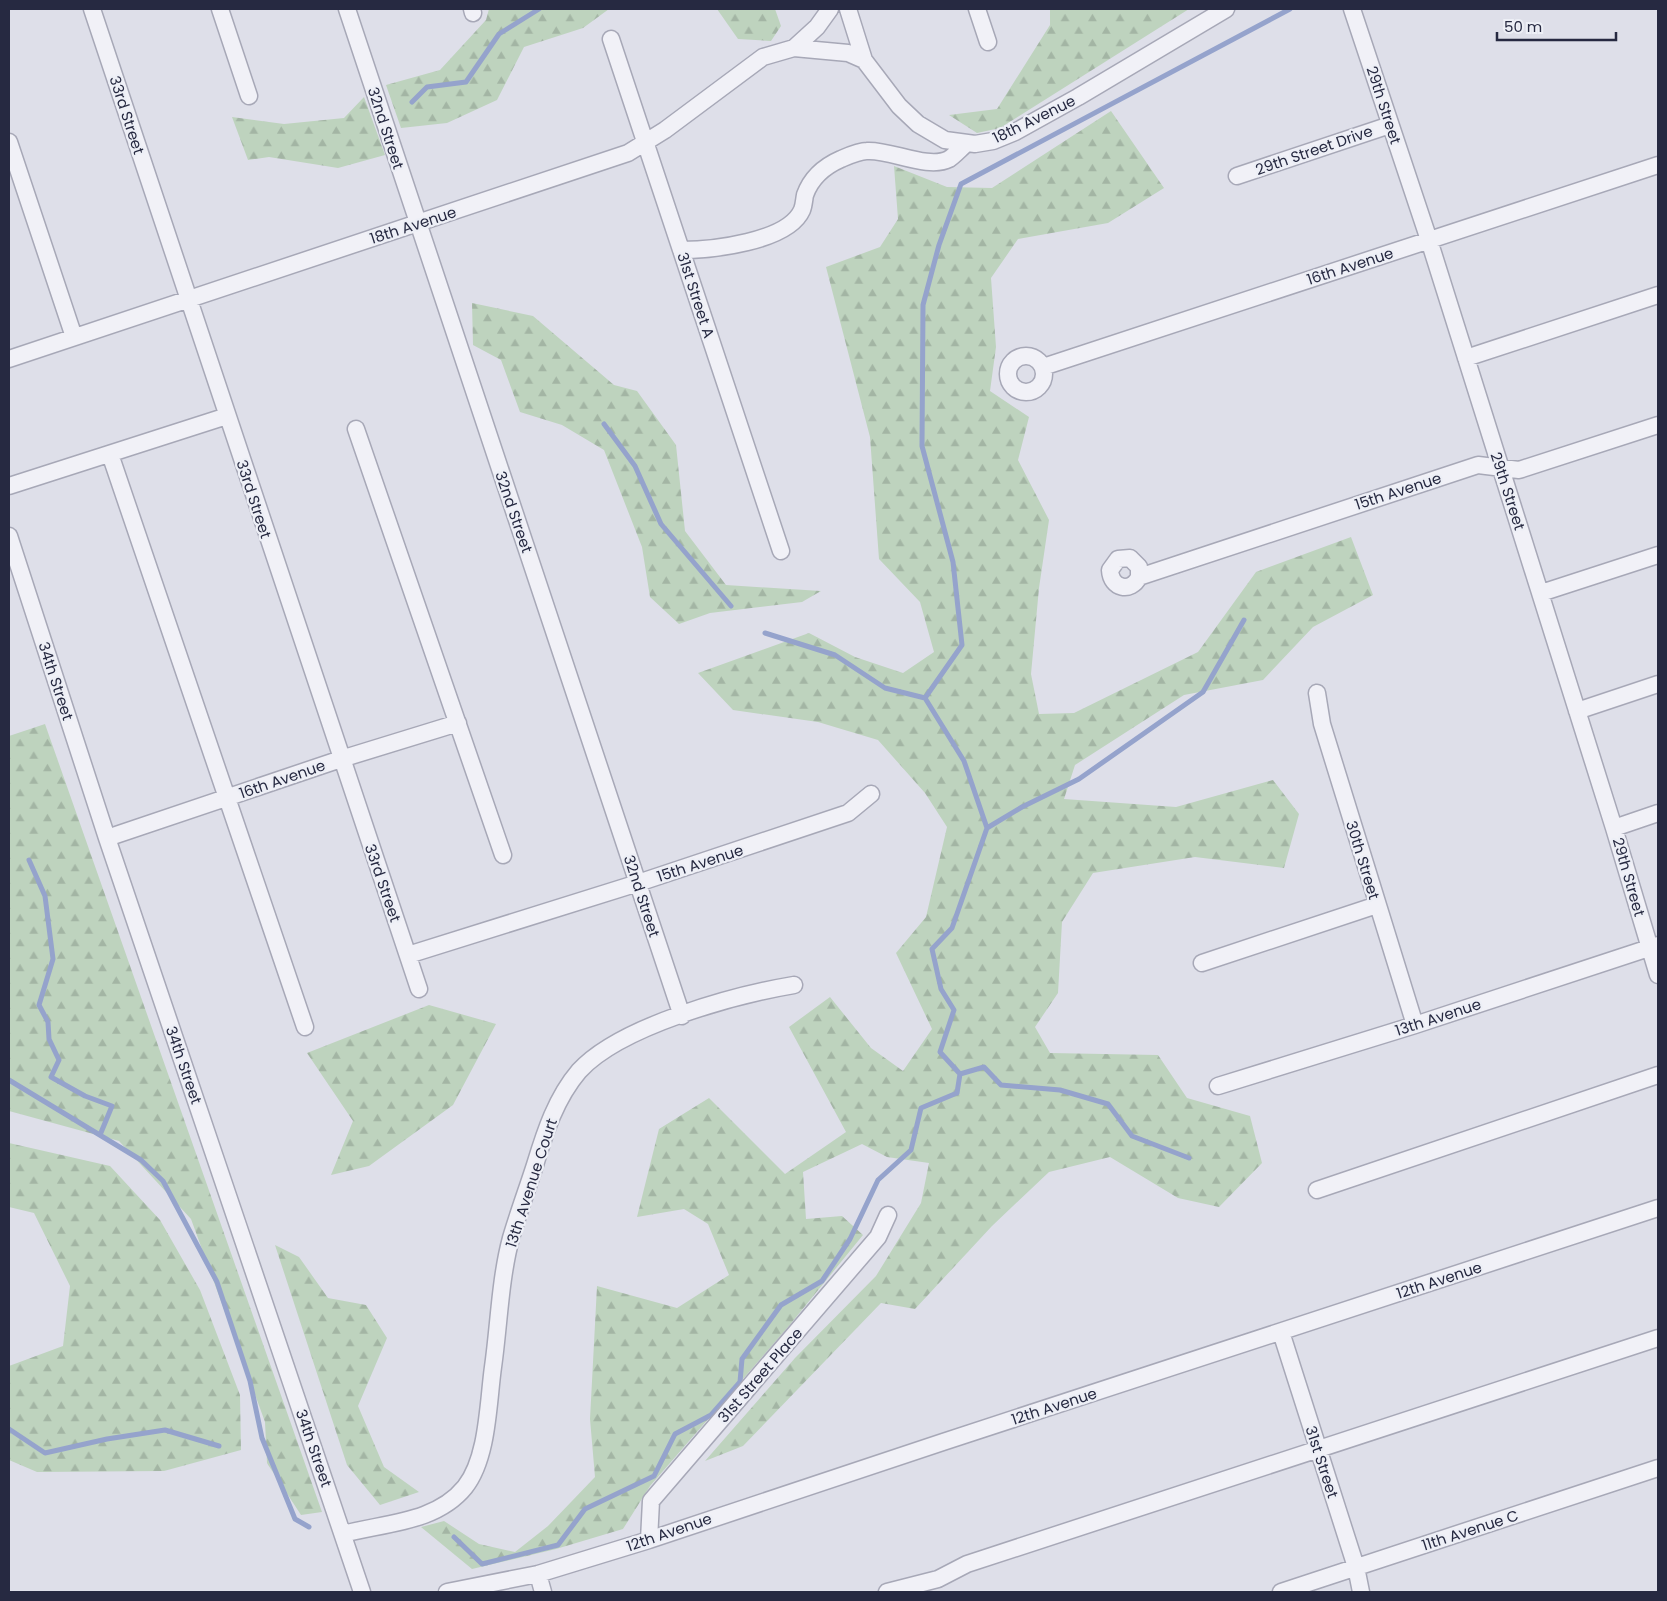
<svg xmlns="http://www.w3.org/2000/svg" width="1667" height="1601" viewBox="0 0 1667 1601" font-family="Poppins,sans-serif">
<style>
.forest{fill:url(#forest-firs)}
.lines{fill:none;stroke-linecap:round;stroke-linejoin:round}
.stream{stroke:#95a3cc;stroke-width:5}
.minor-casing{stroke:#a7a8b7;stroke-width:19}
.minor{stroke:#f1f1f7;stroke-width:16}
.labels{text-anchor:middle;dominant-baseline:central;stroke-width:4.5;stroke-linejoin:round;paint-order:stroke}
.street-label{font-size:15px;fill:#262941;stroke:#edeff6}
</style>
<defs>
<pattern id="forest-firs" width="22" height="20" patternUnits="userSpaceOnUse" patternTransform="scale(1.25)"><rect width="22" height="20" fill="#bed3be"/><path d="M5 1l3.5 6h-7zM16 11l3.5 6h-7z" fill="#a3b5a4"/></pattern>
</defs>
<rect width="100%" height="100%" fill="#dedfe9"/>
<path class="forest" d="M 489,9 L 609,9 L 583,28 L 524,47 L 497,100 L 447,123 L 401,128 L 386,85 L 440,70 L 486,20 Z
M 717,9 L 775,9 L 781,26 L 771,41 L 738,39 Z
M 1050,9 L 1189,9 L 1000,128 L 977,133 L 949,115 L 997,109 L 1050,25 Z
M 364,97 L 385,155 L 338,168 L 269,157 L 248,160 L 232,117 L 284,124 L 344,118 Z
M 1111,111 L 1164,188 L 1108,223 L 1018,239 L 991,278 L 996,347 L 990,391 L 1029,417 L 1018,460 L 1049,520 L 1039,588 L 1031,674 L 1039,714 L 1074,713 L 1198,652 L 1256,572 L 1351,537 L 1373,595 L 1313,627 L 1263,680 L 1184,695 L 1075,765 L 1064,799 L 1176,807 L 1273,780 L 1299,814 L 1284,868 L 1195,857 L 1093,873 L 1062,922 L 1058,993 L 1035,1027 L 1050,1053 L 1158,1055 L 1187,1098 L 1250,1116 L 1262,1163 L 1219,1207 L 1178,1198 L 1110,1157 L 1049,1172 L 992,1226 L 915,1309 L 881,1303 L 743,1446 L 705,1461 L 795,1358 L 876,1276 L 921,1203 L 929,1163 L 887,1157 L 862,1144 L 803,1172 L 806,1219 L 842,1216 L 863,1235 L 788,1327 L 650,1486 L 623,1529 L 556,1549 L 472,1569 L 421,1527 L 444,1521 L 479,1544 L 515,1552 L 548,1526 L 595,1477 L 590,1419 L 597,1286 L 677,1308 L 729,1275 L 708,1224 L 684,1209 L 637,1217 L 659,1129 L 709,1098 L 785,1174 L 846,1132 L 789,1027 L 830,997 L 871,1048 L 903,1071 L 932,1029 L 896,953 L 926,917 L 947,827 L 925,793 L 878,740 L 818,722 L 733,710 L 698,673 L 809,633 L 855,657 L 903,673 L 934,652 L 920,602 L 879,559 L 870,437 L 826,267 L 880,247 L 898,219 L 894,166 L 947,187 L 992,188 Z
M 472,303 L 533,316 L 614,385 L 637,391 L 676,445 L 685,531 L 726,585 L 821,591 L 802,602 L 710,613 L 679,624 L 650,597 L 642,547 L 604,450 L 562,425 L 520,412 L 501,360 L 473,345 Z
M 45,724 L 322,1512 L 301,1515 L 267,1463 L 265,1422 L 191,1219 L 119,1141 L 9,1111 L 9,736 Z
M 429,1005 L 496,1024 L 453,1105 L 369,1166 L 331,1175 L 353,1121 L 307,1053 Z
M 9,1143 L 110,1166 L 160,1220 L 200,1290 L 240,1395 L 241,1450 L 164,1471 L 37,1472 L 9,1460 L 9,1366 L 63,1346 L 70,1286 L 34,1213 L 9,1207 Z
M 275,1245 L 299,1257 L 328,1298 L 366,1305 L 387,1338 L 358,1406 L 384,1467 L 419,1492 L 380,1505 L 347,1465 Z"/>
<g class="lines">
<path class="stream" d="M 412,102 L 427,87 L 466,82 L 499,34 L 539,9
M 604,424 L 635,466 L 661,524 L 731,606
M 765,633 L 835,655 L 885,688 L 925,698
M 987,828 L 1022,807 L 1079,779 L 1203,692 L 1244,620
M 29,860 L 45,896 L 53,959 L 39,1005 L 48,1022 L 49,1039 L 59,1060 L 51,1077 L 85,1096 L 112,1106 L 100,1135
M 960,1074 L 984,1067 L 1001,1085 L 1060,1090 L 1108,1104 L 1132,1136 L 1189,1158
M 9,1080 L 141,1160 L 163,1181 L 217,1282 L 250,1381 L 262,1438 L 295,1519 L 309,1527
M 9,1429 L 45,1453 L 107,1439 L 165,1430 L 219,1446
M 454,1537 L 482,1564 L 558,1545 L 585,1509 L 654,1476 L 675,1434 L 711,1415 L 740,1382 L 742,1359 L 781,1305 L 822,1281 L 850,1239 L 878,1180 L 911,1150 L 921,1108 L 957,1093 L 960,1074 L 940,1052 L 954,1010 L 941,989 L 932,949 L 952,928 L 987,828 L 964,761 L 925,698 L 962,645 L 953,562 L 922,446 L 923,305 L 939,245 L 961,184 L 1290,9"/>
<defs>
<path id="minor" d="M 92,9 L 419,989
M 220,9 L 249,96
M 347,9 L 682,1016
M 472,9 L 473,13
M 848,9 L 864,60
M 977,9 L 988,42
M 1352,9 L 1429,240 L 1614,828 L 1658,975
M 611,39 L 781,551
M 794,48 L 817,27 L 830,9
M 9,142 L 74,337
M 1237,176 L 1390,125
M 681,250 C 711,250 788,242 802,210 C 804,205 804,200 805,195 C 811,178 825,166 841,159 C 848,156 859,151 867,151 C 889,149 928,170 949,159 C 955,155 961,148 966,144
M1008 374a18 18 0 1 1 36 0a18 18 0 1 1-36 0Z
M 1466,358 L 1658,295
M 9,359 L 628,153 L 665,130 L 763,57 L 794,48 L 848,53 L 864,60 L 899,106 L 918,124 L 945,140 L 975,144 L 993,141 L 1015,132 L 1078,97 L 1226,9
M 1043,367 L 1658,165
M 356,429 L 503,855
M 110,454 L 305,1027
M 9,486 L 227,416
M 9,536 L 107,838 L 362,1592
M 1139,577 L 1139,567 L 1130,558 L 1118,559 L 1110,570 C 1111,589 1131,593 1139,577 L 1478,465 L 1519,470 L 1658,425
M 1541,593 L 1658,555
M 1317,693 L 1322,724 L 1415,1025
M 1577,711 L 1658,684
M 1614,828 L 1658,813
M 107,838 L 341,759 L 458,723
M 408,955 L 638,883 L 848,813 L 871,794
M 1202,963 L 1377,905
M 1218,1086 L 1415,1025 L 1658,945
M 1317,1190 L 1658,1075
M 1281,1332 L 1356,1567 L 1361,1592
M 343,1534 C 384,1523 436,1523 465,1487 C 488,1458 488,1403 493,1367 C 499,1325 500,1279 511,1238 C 518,1214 527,1190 535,1165 C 545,1132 556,1098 579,1071 C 620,1026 735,995 794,985
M 649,1540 L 651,1501 L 878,1237 L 888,1215
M 538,1574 L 543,1592
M 447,1592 L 538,1574 L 649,1540 L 943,1442 L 1658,1208
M 887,1592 L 938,1579 L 967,1564 L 1658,1338
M 1281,1592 L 1658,1468"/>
</defs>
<use href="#minor" class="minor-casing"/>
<use href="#minor" class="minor"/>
</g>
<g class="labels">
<g class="street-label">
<text transform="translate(1384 105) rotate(72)">29th Street</text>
<text transform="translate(127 115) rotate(72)">33rd Street</text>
<text transform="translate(1034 119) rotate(-26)">18th Avenue</text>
<text transform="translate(386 128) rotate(72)">32nd Street</text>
<text transform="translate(1314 150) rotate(-19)">29th Street Drive</text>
<text transform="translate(413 225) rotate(-18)">18th Avenue</text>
<text transform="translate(1350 266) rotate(-18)">16th Avenue</text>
<text transform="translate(696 295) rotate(72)">31st Street A</text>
<text transform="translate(1398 491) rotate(-18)">15th Avenue</text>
<text transform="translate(1508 491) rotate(72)">29th Street</text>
<text transform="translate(254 499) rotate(72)">33rd Street</text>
<text transform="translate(514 512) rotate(71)">32nd Street</text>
<text transform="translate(56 681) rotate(72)">34th Street</text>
<text transform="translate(282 779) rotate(-19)">16th Avenue</text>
<text transform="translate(1363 860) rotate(73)">30th Street</text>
<text transform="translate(700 863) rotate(-18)">15th Avenue</text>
<text transform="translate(1629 877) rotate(74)">29th Street</text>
<text transform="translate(383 883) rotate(71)">33rd Street</text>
<text transform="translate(642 896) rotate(72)">32nd Street</text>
<text transform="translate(1438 1017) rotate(-18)">13th Avenue</text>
<text transform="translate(184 1065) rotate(71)">34th Street</text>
<text transform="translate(531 1183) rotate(-72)">13th Avenue Court</text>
<text transform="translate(1439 1280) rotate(-18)">12th Avenue</text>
<text transform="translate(760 1375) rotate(-49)">31st Street Place</text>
<text transform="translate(1054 1406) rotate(-18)">12th Avenue</text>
<text transform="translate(314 1448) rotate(71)">34th Street</text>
<text transform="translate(1322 1462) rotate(72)">31st Street</text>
<text transform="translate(1470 1530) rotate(-18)">11th Avenue C</text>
<text transform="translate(669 1532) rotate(-19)">12th Avenue</text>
</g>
</g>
<rect width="1667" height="1601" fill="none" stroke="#262941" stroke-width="20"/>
<path d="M1497 32v8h119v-8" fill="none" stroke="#262941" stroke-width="2.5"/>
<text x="1504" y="32" font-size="15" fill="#262941" stroke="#edeff6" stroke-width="4" paint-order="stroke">50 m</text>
</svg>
